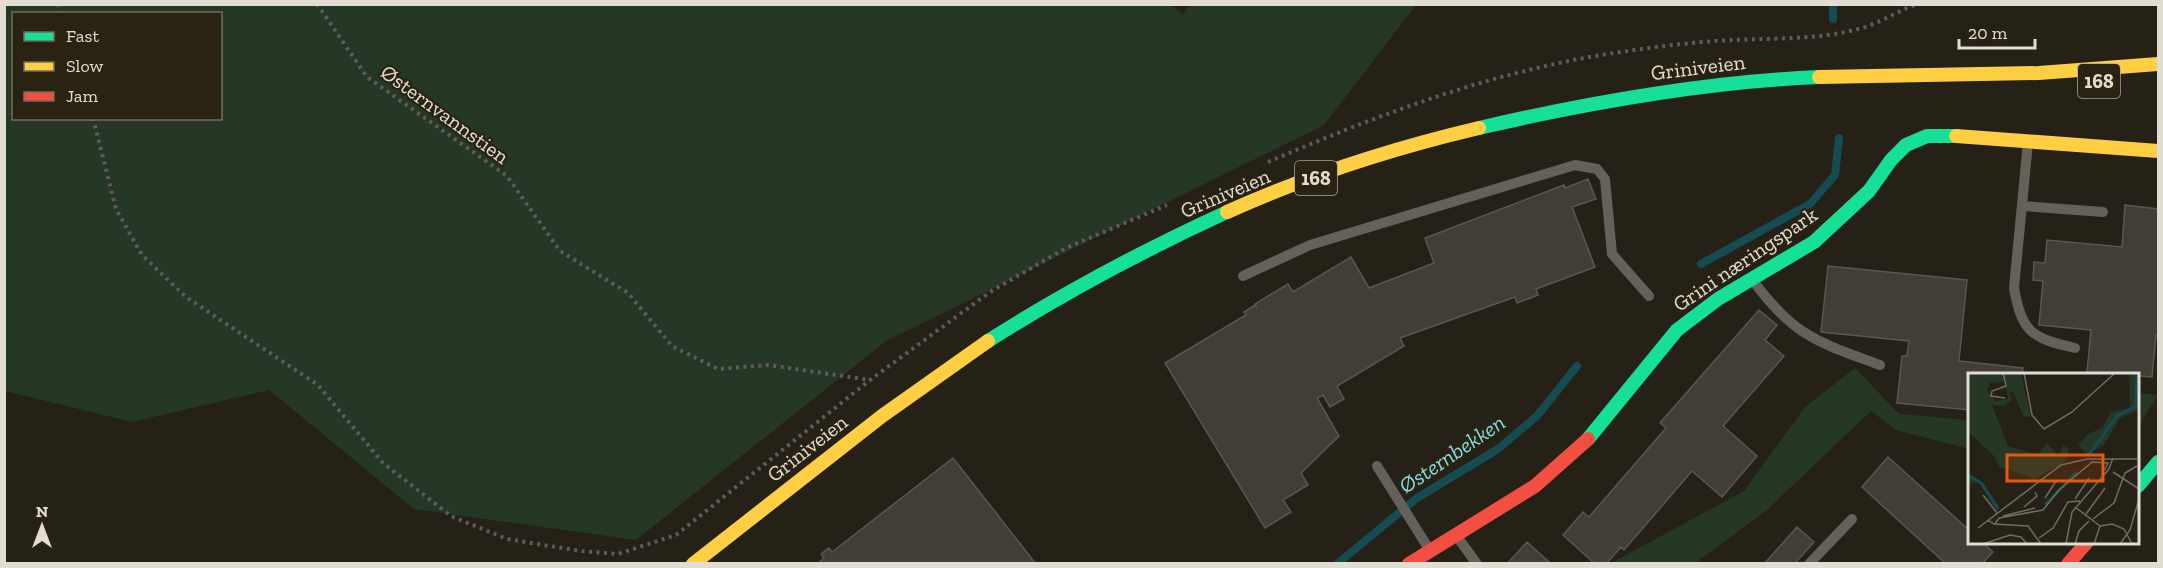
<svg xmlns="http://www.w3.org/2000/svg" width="2163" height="568" viewBox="0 0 2163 568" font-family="'Zilla Slab',serif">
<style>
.green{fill:#253725;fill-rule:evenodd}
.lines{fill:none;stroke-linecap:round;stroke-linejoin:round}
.stream{stroke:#154c51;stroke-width:8}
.building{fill:#423d36;stroke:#5c564f;stroke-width:1.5}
.path{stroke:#605b55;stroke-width:4;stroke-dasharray:3 4.5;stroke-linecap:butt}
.lane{stroke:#66605b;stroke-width:10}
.fast{stroke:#16e098;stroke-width:14}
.slow{stroke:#ffcf43;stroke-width:14}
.jam{stroke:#f24e42;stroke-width:14}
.labels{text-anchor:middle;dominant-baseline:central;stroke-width:4.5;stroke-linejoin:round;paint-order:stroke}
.shield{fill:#2b2311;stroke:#aba598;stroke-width:1.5}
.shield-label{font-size:20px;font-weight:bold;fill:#e2ddd2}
.street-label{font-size:21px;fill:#e2ddd2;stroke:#2b2311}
.water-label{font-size:22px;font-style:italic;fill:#81deea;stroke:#2b2311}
.inset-river{fill:none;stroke:#154c51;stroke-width:3}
.inset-road{fill:none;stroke:#716c62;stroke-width:1.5}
.view{fill:#e8590c;fill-opacity:0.15;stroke:#e8590c;stroke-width:3}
.inset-edge{fill:none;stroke:#e2ddd2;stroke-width:3}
</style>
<rect width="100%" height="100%" fill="#252117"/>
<path class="green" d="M 1171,5 L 1183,14 L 1190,4 L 1416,5 L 1324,125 L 886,341 L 636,540 L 414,509 L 269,390 L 132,422 L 5,391 L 5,5 ZM 14,14 L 220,14 L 220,118 L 14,118 Z
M 1855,368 L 1899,414 L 1969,420 L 1969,449 L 1896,430 L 1871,411 L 1766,511 L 1695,563 L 1611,563 L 1744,491 L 1805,407 Z
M 2138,393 L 2158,395 L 2138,427 Z"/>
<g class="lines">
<path class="stream" d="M 1833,19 L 1833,4
M 1701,264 L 1810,204 L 1835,175 L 1839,138
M 1337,564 L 1417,498 L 1498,449 L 1537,416 L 1577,366"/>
</g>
<path class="building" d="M 1588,179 L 1596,199 L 1572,207 L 1595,267 L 1536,289 L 1538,295 L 1517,303 L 1515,297 L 1400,338 L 1404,346 L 1337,386 L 1344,399 L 1330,407 L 1323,395 L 1317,398 L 1339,436 L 1301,473 L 1308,485 L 1283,500 L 1291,512 L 1265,528 L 1165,363 L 1246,315 L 1244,312 L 1255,305 L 1257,308 L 1255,304 L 1288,284 L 1293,292 L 1351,257 L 1369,288 L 1434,263 L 1425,238 L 1564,185 L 1565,188 Z
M 2125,205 L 2158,209 L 2158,336 L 2156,335 L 2152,377 L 2087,372 L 2091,330 L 2039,325 L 2043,281 L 2033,280 L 2034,262 L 2045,263 L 2047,240 L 2122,247 Z
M 1828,266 L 1967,280 L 1959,361 L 2023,368 L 2022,374 L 1970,374 L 1970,410 L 1897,403 L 1902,356 L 1907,356 L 1909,341 L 1821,332 Z
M 1759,310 L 1777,325 L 1765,340 L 1784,356 L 1723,426 L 1757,456 L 1722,497 L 1692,471 L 1624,550 L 1621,547 L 1606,564 L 1595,564 L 1563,535 L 1583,512 L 1589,517 L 1666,428 L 1660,423 Z
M 1888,457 L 1970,531 L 1970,542 L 1982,542 L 1993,552 L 1982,564 L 1946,564 L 1862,487 Z
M 953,458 L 1036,564 L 817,564 L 824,558 L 821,554 L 829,548 L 832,552 Z
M 1797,527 L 1814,542 L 1794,564 L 1764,564 Z
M 1527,542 L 1551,564 L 1507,564 Z"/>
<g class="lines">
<path class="path" d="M 58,4 L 61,14
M 317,4 L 367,77 L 507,176 L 560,251 L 628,293 L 672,346 L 718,369 L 768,365 L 870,380
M 93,118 L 116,209 L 142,255 L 186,297 L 318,385 L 383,463 L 451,516 L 507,539 L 580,551 L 618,554 L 676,535 L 870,380 L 990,292 L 1066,248 L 1167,205
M 1268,162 C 1380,114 1494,71 1614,53 C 1653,47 1693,42 1732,40 C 1774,38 1817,40 1858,29 C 1879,24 1897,11 1917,4"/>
<path class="lane" d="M 2028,142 L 2014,288 C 2022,333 2032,338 2075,348
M 2023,206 L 2103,212
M 1243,276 L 1310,245 L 1575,165 L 1597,169 L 1605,179 L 1612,254 L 1649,296
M 1754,282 C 1795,337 1818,342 1880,365
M 1377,466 L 1429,549
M 1458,538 L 1477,564
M 1809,564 L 1852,519"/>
<path class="fast" d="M 1479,128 C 1591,102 1704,82 1819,77
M 988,341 C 1065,292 1144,250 1227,212
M 1588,439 L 1677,330 L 1718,299 L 1814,242 L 1869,191 L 1891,160 L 1906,145 L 1927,136 L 1956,136
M 2138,486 L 2158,462"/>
<path class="slow" d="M 1819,77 L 2039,73 L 2158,64
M 1956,136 L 2158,151
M 1227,212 C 1307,176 1394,148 1479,128
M 693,564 L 882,416 L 988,341"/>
<path class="jam" d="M 1409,564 L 1535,486 L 1588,439
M 2068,564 L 2087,542"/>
</g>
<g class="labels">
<g class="shield">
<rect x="2078" y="64" width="42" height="34" rx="4.5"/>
<rect x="1295" y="161" width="42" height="34" rx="4.5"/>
</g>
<g class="shield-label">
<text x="2099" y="81">168</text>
<text x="1316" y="178">168</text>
</g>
<g class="street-label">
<text transform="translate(1698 67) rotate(-7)">Griniveien</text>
<text transform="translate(445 114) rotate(36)">Østernvannstien</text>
<text transform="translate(1225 193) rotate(-23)">Griniveien</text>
<text transform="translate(1745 259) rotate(-34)">Grini næringspark</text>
<text transform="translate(807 448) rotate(-38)">Griniveien</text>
</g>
<g class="water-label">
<text transform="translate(1452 454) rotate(-34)">Østernbekken</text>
</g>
</g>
<g transform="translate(1968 373)">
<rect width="171" height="171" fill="#252117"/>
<path d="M 0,0 L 53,0 L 63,44 L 56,44 L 45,19 L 41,19 L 44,27 L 36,33 L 24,32 L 40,73 L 70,82 L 79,70 L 91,83 L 95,72 L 101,76 L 98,88 L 67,106 L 31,94 L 27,84 L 0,58 ZM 36,1 L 40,26 L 27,28 L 19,16 L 22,10 L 35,9 ZM 161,0 L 171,0 L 171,37 L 152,45 L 136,72 L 119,82 L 110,72 L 120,61 L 134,55 L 143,39 L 162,35 ZM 0,100 L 15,109 L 31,134 L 28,137 L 11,109 L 0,111 Z" fill="#253725" fill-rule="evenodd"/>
<path class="inset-river" d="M 120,83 L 149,43 L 168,33 L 169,0M 0,102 L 13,110 L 30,136M 77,132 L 109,99"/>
<path class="inset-road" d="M 35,0 L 38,13 L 24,18 L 23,23 L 37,25M 56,0 L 64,42 L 76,56 L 104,39 L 147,0M 145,99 L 171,116M 15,122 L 29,140M 77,125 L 88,108M 107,126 L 121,105M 56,134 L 69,123 L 67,119M 107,134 L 132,153M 118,141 L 137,115M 35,143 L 67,135M 125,146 L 146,130 L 157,100 L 169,93M 20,147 L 26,151 L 60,153 L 73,171M 27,151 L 31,145 L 75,137 L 91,117 L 124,89 L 140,90 L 137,97M 10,155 L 93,92 L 119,86 L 169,86M 71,165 L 85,155 L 100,129 L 112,128M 15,171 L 42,162 L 53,164 L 59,171M 98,171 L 104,139 L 141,96 L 145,85M 107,171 L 111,158 L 121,148M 126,171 L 132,153 L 144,151 L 156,156 L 164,171M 152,171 L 162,157 L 171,126"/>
<path class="view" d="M 39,82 L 135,82 L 135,108 L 39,108 Z"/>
<rect width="171" height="171" class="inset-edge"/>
</g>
<rect width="2163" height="568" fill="none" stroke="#e2ddd2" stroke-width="12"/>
<rect x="12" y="12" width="210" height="108" fill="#2b2311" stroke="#746d5e" stroke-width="1.5"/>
<rect x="24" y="32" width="30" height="9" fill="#16e098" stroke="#746d5e" stroke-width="1.5"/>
<text x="66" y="42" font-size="18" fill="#e2ddd2">Fast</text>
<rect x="24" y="62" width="30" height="9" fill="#ffcf43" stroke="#746d5e" stroke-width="1.5"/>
<text x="66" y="72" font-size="18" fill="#e2ddd2">Slow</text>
<rect x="24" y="92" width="30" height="9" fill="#f24e42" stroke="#746d5e" stroke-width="1.5"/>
<text x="66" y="102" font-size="18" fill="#e2ddd2">Jam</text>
<g transform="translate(42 526)" stroke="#2b2311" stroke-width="4.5" paint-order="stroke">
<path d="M0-4.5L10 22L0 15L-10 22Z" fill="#e2ddd2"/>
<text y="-9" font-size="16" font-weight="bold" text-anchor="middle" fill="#e2ddd2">N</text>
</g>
<path d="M1959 39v9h76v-9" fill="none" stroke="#e2ddd2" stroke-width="3"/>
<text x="1968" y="39" font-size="18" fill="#e2ddd2" stroke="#2b2311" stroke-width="4.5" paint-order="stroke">20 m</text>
</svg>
